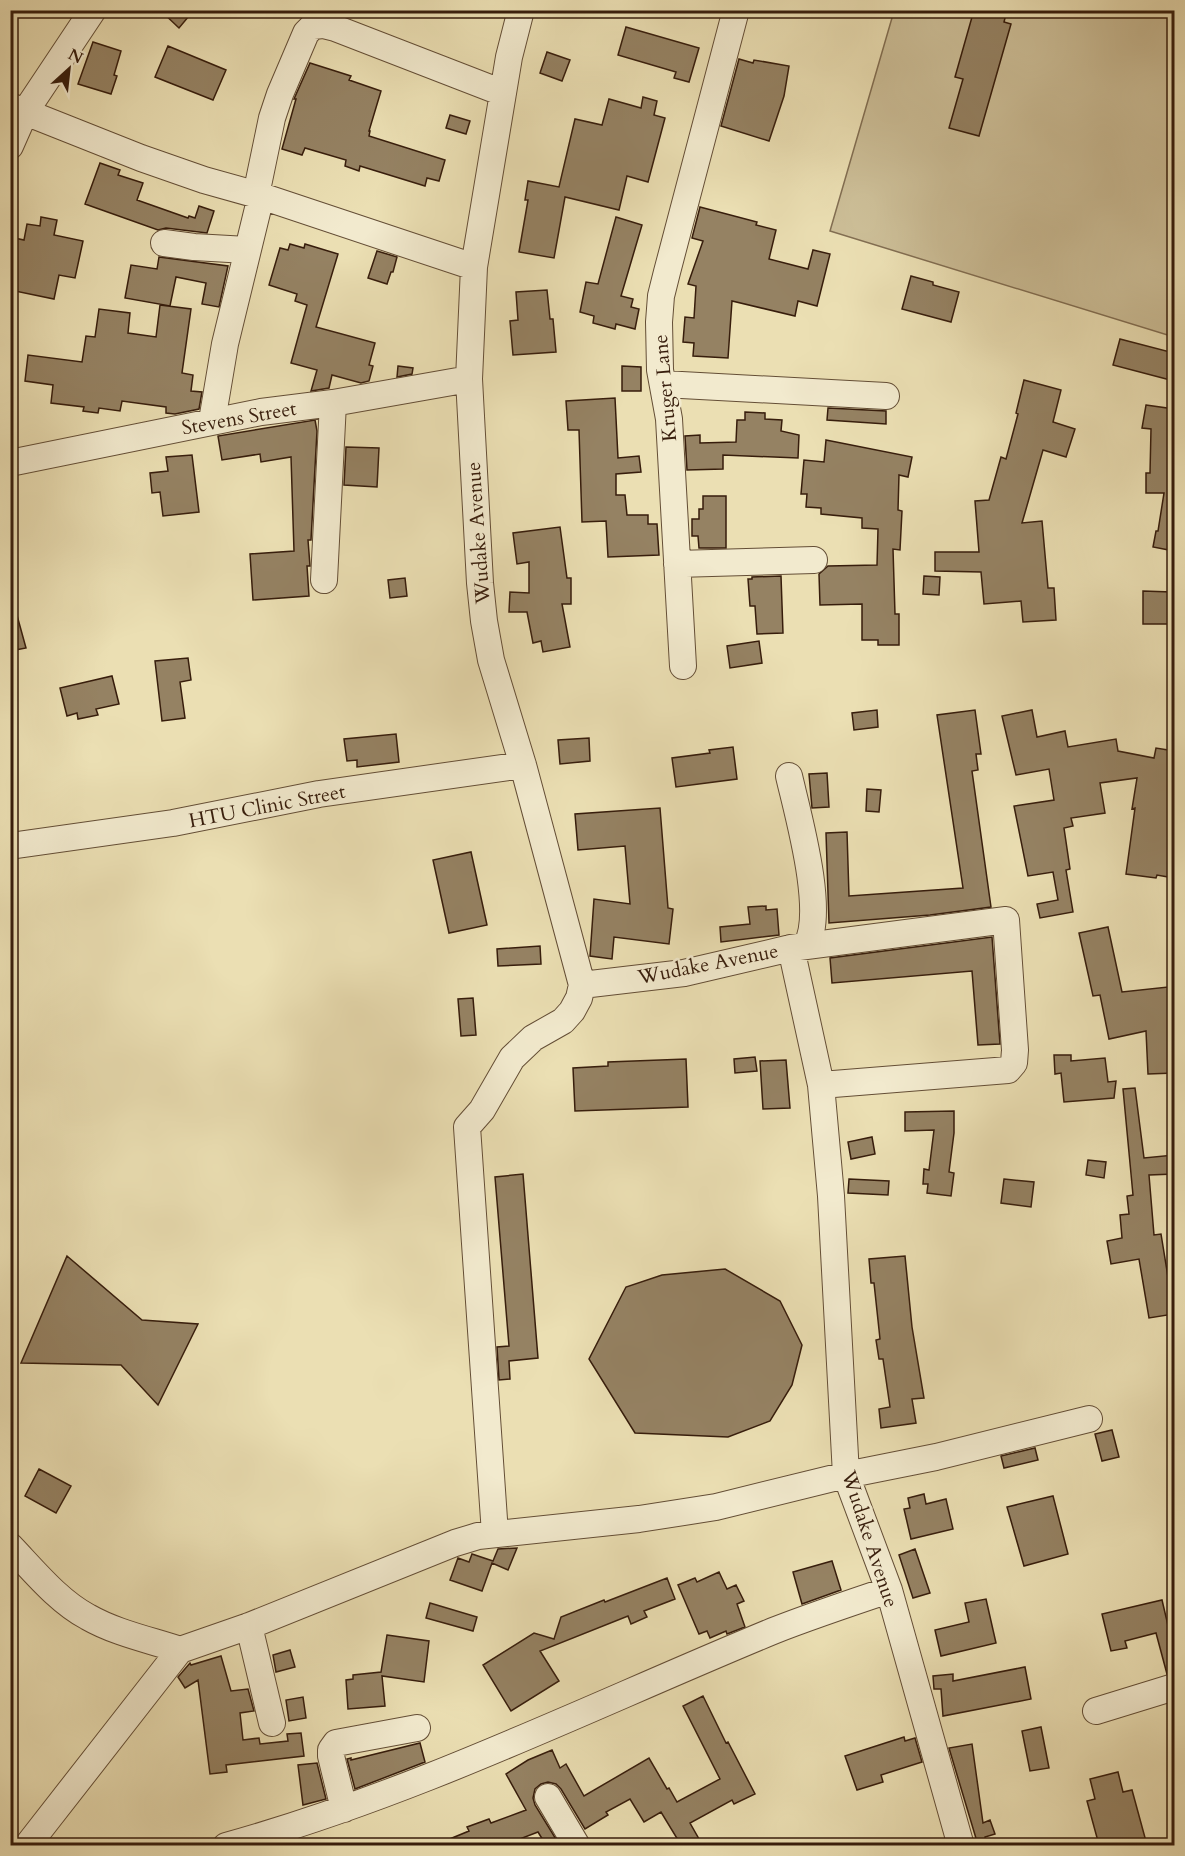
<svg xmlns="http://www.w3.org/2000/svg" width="1185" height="1856" viewBox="0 0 1185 1856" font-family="Cardo,serif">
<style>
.green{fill:#ccbe97;stroke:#826e52;stroke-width:1.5}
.building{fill:#958263;stroke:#371d0c;stroke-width:1.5}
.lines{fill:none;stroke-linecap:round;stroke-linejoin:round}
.minor-casing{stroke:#644e36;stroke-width:28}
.minor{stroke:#f2eace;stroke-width:26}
.labels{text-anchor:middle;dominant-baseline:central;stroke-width:5;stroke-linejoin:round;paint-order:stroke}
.street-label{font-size:20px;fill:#371d0c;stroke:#f2eace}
</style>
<rect width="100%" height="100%" fill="#ebdfb3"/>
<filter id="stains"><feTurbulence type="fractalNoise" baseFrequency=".00333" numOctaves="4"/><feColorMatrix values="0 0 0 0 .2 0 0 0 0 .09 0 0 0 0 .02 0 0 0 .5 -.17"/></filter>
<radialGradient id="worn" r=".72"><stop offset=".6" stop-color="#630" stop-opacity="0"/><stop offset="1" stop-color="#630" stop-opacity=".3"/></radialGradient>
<path class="green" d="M 894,11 L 1174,11 L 1174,337 L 830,231 Z"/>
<path class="building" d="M 160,10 L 194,10 L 179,28 Z
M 974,10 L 1007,10 L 1004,22 L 1011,24 L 979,136 L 949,128 L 963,79 L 955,77 Z
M 626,27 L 699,48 L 689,82 L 674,78 L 676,72 L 618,55 Z
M 93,42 L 121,51 L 114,75 L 117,76 L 111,94 L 78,84 Z
M 168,46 L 226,70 L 213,100 L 155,77 Z
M 547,52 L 570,60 L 562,81 L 540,73 Z
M 739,59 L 753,63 L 754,60 L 789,66 L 784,96 L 769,141 L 721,126 Z
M 310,63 L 351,76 L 349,80 L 381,91 L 369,131 L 370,131 L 369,136 L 445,160 L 439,181 L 427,178 L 425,186 L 360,166 L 359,171 L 345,166 L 346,160 L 305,148 L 302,155 L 282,149 L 296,99 L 294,99 Z
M 643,97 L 657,101 L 654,115 L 665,118 L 648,182 L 627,176 L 619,210 L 565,197 L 554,258 L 519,252 L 528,200 L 525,200 L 528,181 L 559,187 L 575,119 L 602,125 L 609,99 L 641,108 Z
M 450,115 L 470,121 L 466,134 L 446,128 Z
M 100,163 L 120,170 L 118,175 L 143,183 L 137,200 L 188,218 L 189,216 L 195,218 L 199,206 L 214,211 L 207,233 L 166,228 L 158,230 L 85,204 Z
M 700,207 L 757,222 L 756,225 L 776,230 L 769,259 L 808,269 L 813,250 L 830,254 L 817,306 L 798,301 L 795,316 L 732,301 L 728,358 L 693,356 L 694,343 L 683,342 L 685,317 L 694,318 L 696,286 L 688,284 L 703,241 L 692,238 Z
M 41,217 L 57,220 L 54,235 L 83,241 L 75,278 L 59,275 L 54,299 L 10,290 L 10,237 L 24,240 L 27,224 L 40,226 Z
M 616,217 L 642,225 L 621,296 L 633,299 L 631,307 L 639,309 L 635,329 L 616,324 L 615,329 L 593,323 L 594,316 L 580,312 L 586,282 L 598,284 Z
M 290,244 L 304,248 L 305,244 L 338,254 L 316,327 L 375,343 L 369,365 L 373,366 L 369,381 L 361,383 L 332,375 L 329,388 L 311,391 L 317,370 L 291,363 L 307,305 L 295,301 L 297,294 L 269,285 L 280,248 L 288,250 Z
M 377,251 L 397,257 L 393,272 L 391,272 L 387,284 L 368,278 Z
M 159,257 L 228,266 L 219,307 L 202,304 L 206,283 L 176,277 L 170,306 L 125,298 L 131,265 L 157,269 Z
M 911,276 L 933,282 L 933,285 L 959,292 L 951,322 L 902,309 Z
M 547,290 L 550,319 L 553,319 L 556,352 L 513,355 L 510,321 L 518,320 L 516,292 Z
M 160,305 L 191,309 L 182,373 L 193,375 L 191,391 L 202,392 L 199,409 L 175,414 L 166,413 L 166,407 L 122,401 L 120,411 L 99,408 L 98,413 L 83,411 L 84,407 L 51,403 L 53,385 L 25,381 L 28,355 L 82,362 L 86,336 L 95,337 L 99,309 L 130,313 L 128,333 L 156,337 Z
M 1120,339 L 1174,353 L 1174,381 L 1113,365 Z
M 398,366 L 413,368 L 412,374 L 397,377 Z
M 622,366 L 641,367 L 641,391 L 622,391 Z
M 1024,380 L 1061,390 L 1053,422 L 1075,429 L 1066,457 L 1043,450 L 1022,523 L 1042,521 L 1048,588 L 1054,588 L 1056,620 L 1023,622 L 1021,601 L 984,604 L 981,572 L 935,571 L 935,552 L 979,552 L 975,501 L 989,500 L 1001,457 L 1006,459 L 1018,414 L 1016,413 Z
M 615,398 L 618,458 L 639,456 L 641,472 L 616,474 L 616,495 L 625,495 L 627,515 L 648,515 L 648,524 L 657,524 L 659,555 L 608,557 L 606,521 L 582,522 L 579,430 L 568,430 L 566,401 Z
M 1146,405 L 1174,409 L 1174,551 L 1153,547 L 1156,531 L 1158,531 L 1164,493 L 1146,493 L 1146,473 L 1150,473 L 1151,429 L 1142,428 Z
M 828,408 L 886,411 L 886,424 L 827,420 Z
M 745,412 L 765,413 L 765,419 L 782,420 L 781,431 L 799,435 L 798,458 L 723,455 L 723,469 L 687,470 L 685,436 L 700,435 L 700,443 L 736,442 L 737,420 L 745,420 Z
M 315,420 L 317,431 L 311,540 L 308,540 L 310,566 L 307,566 L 309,596 L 253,600 L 250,554 L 294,551 L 291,457 L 261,462 L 260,454 L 222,460 L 218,436 Z
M 826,440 L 912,457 L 908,477 L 899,475 L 898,510 L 902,511 L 900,550 L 893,549 L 895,614 L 899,614 L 899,645 L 878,645 L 878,640 L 862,640 L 862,604 L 820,605 L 819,574 L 828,566 L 877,565 L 878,529 L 862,528 L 862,518 L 821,514 L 821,508 L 806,507 L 807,494 L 801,494 L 804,460 L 824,462 Z
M 346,447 L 379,448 L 377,487 L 344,485 Z
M 192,455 L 199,512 L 163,516 L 160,492 L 152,493 L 150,473 L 168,471 L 166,457 Z
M 703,496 L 726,496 L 726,548 L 699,548 L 698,536 L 692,536 L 692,519 L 699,519 L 699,509 L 703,509 Z
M 560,527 L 567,578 L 571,578 L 571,604 L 562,604 L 570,647 L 543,652 L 541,641 L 533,643 L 527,612 L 509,612 L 510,592 L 529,593 L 529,562 L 517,564 L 513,533 Z
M 781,576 L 783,633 L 757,634 L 755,606 L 750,606 L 748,579 L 752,579 L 752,577 Z
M 924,576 L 940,577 L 939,595 L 923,594 Z
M 405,578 L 407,596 L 390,598 L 388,580 Z
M 1143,591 L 1171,592 L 1170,624 L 1143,624 Z
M 10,608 L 15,608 L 26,648 L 10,651 Z
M 759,641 L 762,663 L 730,668 L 727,646 Z
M 188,658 L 191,680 L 180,682 L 185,718 L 162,721 L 155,661 Z
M 112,676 L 119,704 L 96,709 L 98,715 L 78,719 L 77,713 L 67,716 L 60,688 Z
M 877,710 L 878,727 L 854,730 L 852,713 Z
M 975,710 L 981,754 L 976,754 L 978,770 L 972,771 L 991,907 L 930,915 L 829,923 L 826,833 L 847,832 L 849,896 L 963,888 L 937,715 Z
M 1032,710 L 1037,737 L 1065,731 L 1068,747 L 1116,739 L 1118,751 L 1154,758 L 1156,748 L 1174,751 L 1174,878 L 1157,875 L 1156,878 L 1126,874 L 1135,808 L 1132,809 L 1137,778 L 1100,783 L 1105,813 L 1071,818 L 1073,826 L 1064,828 L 1070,869 L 1066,870 L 1073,912 L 1040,918 L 1037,904 L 1058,900 L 1053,872 L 1028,876 L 1014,806 L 1054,800 L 1049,769 L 1016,775 L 1002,716 Z
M 396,734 L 399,762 L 357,767 L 357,760 L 347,761 L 344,739 Z
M 589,738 L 590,761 L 560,764 L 558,740 Z
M 733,747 L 737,779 L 676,787 L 672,758 L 710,753 L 709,750 Z
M 827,773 L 829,807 L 812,808 L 809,774 Z
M 867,789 L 881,790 L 879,812 L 866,811 Z
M 660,808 L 668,908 L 673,909 L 669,944 L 614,937 L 612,959 L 590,956 L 594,899 L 630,904 L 625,846 L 578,850 L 575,814 Z
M 471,852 L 487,925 L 449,933 L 433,860 Z
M 766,906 L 766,910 L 777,909 L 779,935 L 721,942 L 720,927 L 750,924 L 748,907 Z
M 1108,927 L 1122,992 L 1168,987 L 1172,1022 L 1174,1022 L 1174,1073 L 1148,1074 L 1146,1031 L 1109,1039 L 1100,995 L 1093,996 L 1079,933 Z
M 992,937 L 1000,1044 L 978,1045 L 972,971 L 832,983 L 830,958 Z
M 540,946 L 541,964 L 498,966 L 497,949 Z
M 473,998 L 476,1035 L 461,1036 L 458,999 Z
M 1054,1055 L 1071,1055 L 1071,1061 L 1105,1058 L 1108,1082 L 1116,1081 L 1114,1098 L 1064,1102 L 1061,1073 L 1055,1074 Z
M 755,1057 L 757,1071 L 735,1073 L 734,1059 Z
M 686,1059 L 688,1107 L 575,1111 L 573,1068 L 608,1066 L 608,1062 Z
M 786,1060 L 790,1108 L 763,1109 L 760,1061 Z
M 1135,1088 L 1144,1158 L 1174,1155 L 1174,1174 L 1149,1175 L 1154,1235 L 1161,1234 L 1174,1314 L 1149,1318 L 1139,1259 L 1111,1264 L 1107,1241 L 1122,1238 L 1120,1215 L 1129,1214 L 1127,1196 L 1133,1195 L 1123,1089 Z
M 954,1111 L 954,1133 L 949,1172 L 954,1173 L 951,1196 L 927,1193 L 928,1184 L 923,1184 L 924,1169 L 929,1170 L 934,1130 L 905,1131 L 905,1112 Z
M 872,1137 L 875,1154 L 851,1159 L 848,1142 Z
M 1088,1160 L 1106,1162 L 1104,1178 L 1086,1175 Z
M 523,1174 L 538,1358 L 509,1361 L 510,1379 L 499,1380 L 497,1347 L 509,1346 L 495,1177 Z
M 849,1179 L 889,1181 L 888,1195 L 848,1193 Z
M 1004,1179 L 1034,1182 L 1031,1207 L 1001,1203 Z
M 67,1256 L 142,1320 L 198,1324 L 158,1405 L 121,1365 L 21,1363 Z
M 905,1256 L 912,1327 L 924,1398 L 912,1399 L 916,1423 L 881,1428 L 879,1409 L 890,1407 L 883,1359 L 879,1359 L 876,1340 L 880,1339 L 874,1283 L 871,1283 L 869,1259 Z
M 725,1269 L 780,1301 L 802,1345 L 792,1385 L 770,1421 L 728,1437 L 635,1433 L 589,1359 L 626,1287 L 662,1275 Z
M 1112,1430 L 1119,1457 L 1102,1461 L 1095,1434 Z
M 1035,1448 L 1038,1460 L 1004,1468 L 1001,1456 Z
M 39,1469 L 71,1486 L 56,1513 L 25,1496 Z
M 924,1494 L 926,1504 L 946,1499 L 953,1529 L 911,1539 L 904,1509 L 910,1508 L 908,1498 Z
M 1053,1496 L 1068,1554 L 1024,1566 L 1007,1507 Z
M 517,1548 L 508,1570 L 492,1563 L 482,1591 L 450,1580 L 458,1558 L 469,1562 L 472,1554 L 493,1561 L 498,1549 Z
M 915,1549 L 930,1593 L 913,1598 L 899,1555 Z
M 832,1561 L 841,1590 L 802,1604 L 793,1572 Z
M 719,1572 L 727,1589 L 736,1585 L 744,1601 L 737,1604 L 745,1627 L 727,1634 L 726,1631 L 710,1638 L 707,1631 L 699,1634 L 678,1585 L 695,1578 L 697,1582 Z
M 667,1578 L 675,1599 L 644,1611 L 647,1617 L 631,1624 L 628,1616 L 540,1651 L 559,1681 L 511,1711 L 483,1665 L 534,1633 L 554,1639 L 561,1617 L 604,1600 L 605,1602 Z
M 986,1599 L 996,1643 L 941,1656 L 935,1630 L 969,1622 L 965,1603 Z
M 1162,1600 L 1174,1651 L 1174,1672 L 1167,1674 L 1156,1633 L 1125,1641 L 1127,1648 L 1111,1651 L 1102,1614 Z
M 430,1603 L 477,1617 L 473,1631 L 426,1618 Z
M 387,1635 L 429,1641 L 424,1682 L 382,1676 L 385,1706 L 348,1709 L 346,1680 L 353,1679 L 353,1675 L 381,1672 Z
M 290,1650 L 295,1667 L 276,1672 L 273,1655 Z
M 221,1656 L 231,1691 L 248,1689 L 254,1711 L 240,1713 L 243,1740 L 259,1738 L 260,1744 L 288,1741 L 287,1734 L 301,1733 L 304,1756 L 226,1765 L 227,1772 L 210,1774 L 198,1680 L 185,1688 L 178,1677 L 190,1663 L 191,1665 Z
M 1025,1667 L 1031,1699 L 943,1716 L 941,1689 L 934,1689 L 933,1676 L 953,1674 L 953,1681 Z
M 703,1696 L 726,1743 L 728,1742 L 755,1794 L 734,1804 L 732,1800 L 690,1823 L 699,1839 L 688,1845 L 681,1845 L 661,1812 L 644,1822 L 630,1799 L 606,1812 L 608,1815 L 585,1829 L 561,1789 L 556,1784 L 548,1782 L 541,1784 L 535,1789 L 533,1798 L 535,1805 L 559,1844 L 556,1845 L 546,1845 L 538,1832 L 504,1845 L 435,1845 L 469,1831 L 467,1827 L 489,1819 L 491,1823 L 526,1810 L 506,1774 L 528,1760 L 552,1750 L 560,1768 L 566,1764 L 584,1796 L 649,1758 L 667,1789 L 669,1788 L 677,1802 L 720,1779 L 683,1706 Z
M 303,1697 L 306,1718 L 289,1721 L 286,1700 Z
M 1041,1727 L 1049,1768 L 1030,1771 L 1022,1731 Z
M 904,1737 L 905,1741 L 915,1738 L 922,1762 L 881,1775 L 883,1782 L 857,1790 L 845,1756 Z
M 420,1743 L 425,1762 L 355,1789 L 347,1759 L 351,1758 L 351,1760 Z
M 972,1744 L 983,1823 L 990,1820 L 995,1834 L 985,1837 L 986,1845 L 978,1845 L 949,1748 Z
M 317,1763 L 326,1799 L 303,1805 L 298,1765 Z
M 1118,1772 L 1123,1792 L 1132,1790 L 1147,1845 L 1099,1845 L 1087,1801 L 1095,1799 L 1090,1779 Z"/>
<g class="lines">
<defs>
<path id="minor" d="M 521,10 L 509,57 L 474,267 L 469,379 L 480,583 L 484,621 L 491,660 L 523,765 L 582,985 L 684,973 L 791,948 L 821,1085 L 831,1196 L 846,1475 L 889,1590 L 961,1846
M 10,106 L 141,158 L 204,180 L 261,196 L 474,267
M 10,146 L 25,112 L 93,10
M 256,195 L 272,118 L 280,94 L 306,33 L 313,26 L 323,25 L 335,28 L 503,93
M 164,243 L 194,247 L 247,250
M 663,384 L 886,396
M 212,421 L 225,344 L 261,196
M 10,463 L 261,412 L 333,403 L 469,379
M 677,564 L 814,560
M 324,580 L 333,403
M 683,666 L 669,419 L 660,370 L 659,322 L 661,296 L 667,272 L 736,10
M 789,776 C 798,815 826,913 806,946
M 10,846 L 173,823 L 319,794 L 523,765
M 791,948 L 1006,920 L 1015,1050 L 1014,1063 L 1008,1070 L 821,1085
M 495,1534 L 467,1127 L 482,1110 L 512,1058 L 533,1038 L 563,1021 L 572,1011 L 579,998 L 582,985
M 10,1546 C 34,1571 58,1601 88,1617 C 116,1633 150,1640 180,1650
M 249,1626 L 272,1723
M 1096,1711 L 1174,1687
M 548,1797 L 577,1846
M 344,1809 L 331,1756 L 331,1750 L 336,1743 L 417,1728
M 27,1846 L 180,1650 L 249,1626 L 455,1543 L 478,1536 L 639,1519 L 716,1507 L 846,1475 L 936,1457 L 1089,1419
M 226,1846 C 417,1793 591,1706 773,1631 C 811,1616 850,1603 889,1590"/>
</defs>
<use href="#minor" class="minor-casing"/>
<use href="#minor" class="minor"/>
</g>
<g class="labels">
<g class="street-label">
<text transform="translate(665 388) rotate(-95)">Kruger Lane</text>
<text transform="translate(239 418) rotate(-10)">Stevens Street</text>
<text transform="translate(478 533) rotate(-94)">Wudake Avenue</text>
<text transform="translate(267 806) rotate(-11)">HTU Clinic Street</text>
<text transform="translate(708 964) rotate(-11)">Wudake Avenue</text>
<text transform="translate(870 1539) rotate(72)">Wudake Avenue</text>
</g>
</g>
<rect width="1185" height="1856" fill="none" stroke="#ebdfb3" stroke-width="36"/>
<rect x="12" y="12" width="1161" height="1832" fill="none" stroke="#371d0c" stroke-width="3"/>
<rect x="18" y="18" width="1149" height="1820" fill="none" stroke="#371d0c" stroke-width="1.5"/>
<g transform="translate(69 69) rotate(27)" stroke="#f2eace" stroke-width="4.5" paint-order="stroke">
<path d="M0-4.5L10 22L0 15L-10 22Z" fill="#371d0c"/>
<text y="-9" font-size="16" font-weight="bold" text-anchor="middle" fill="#371d0c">N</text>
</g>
<rect width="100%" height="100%" filter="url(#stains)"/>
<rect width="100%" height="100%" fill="url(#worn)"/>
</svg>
